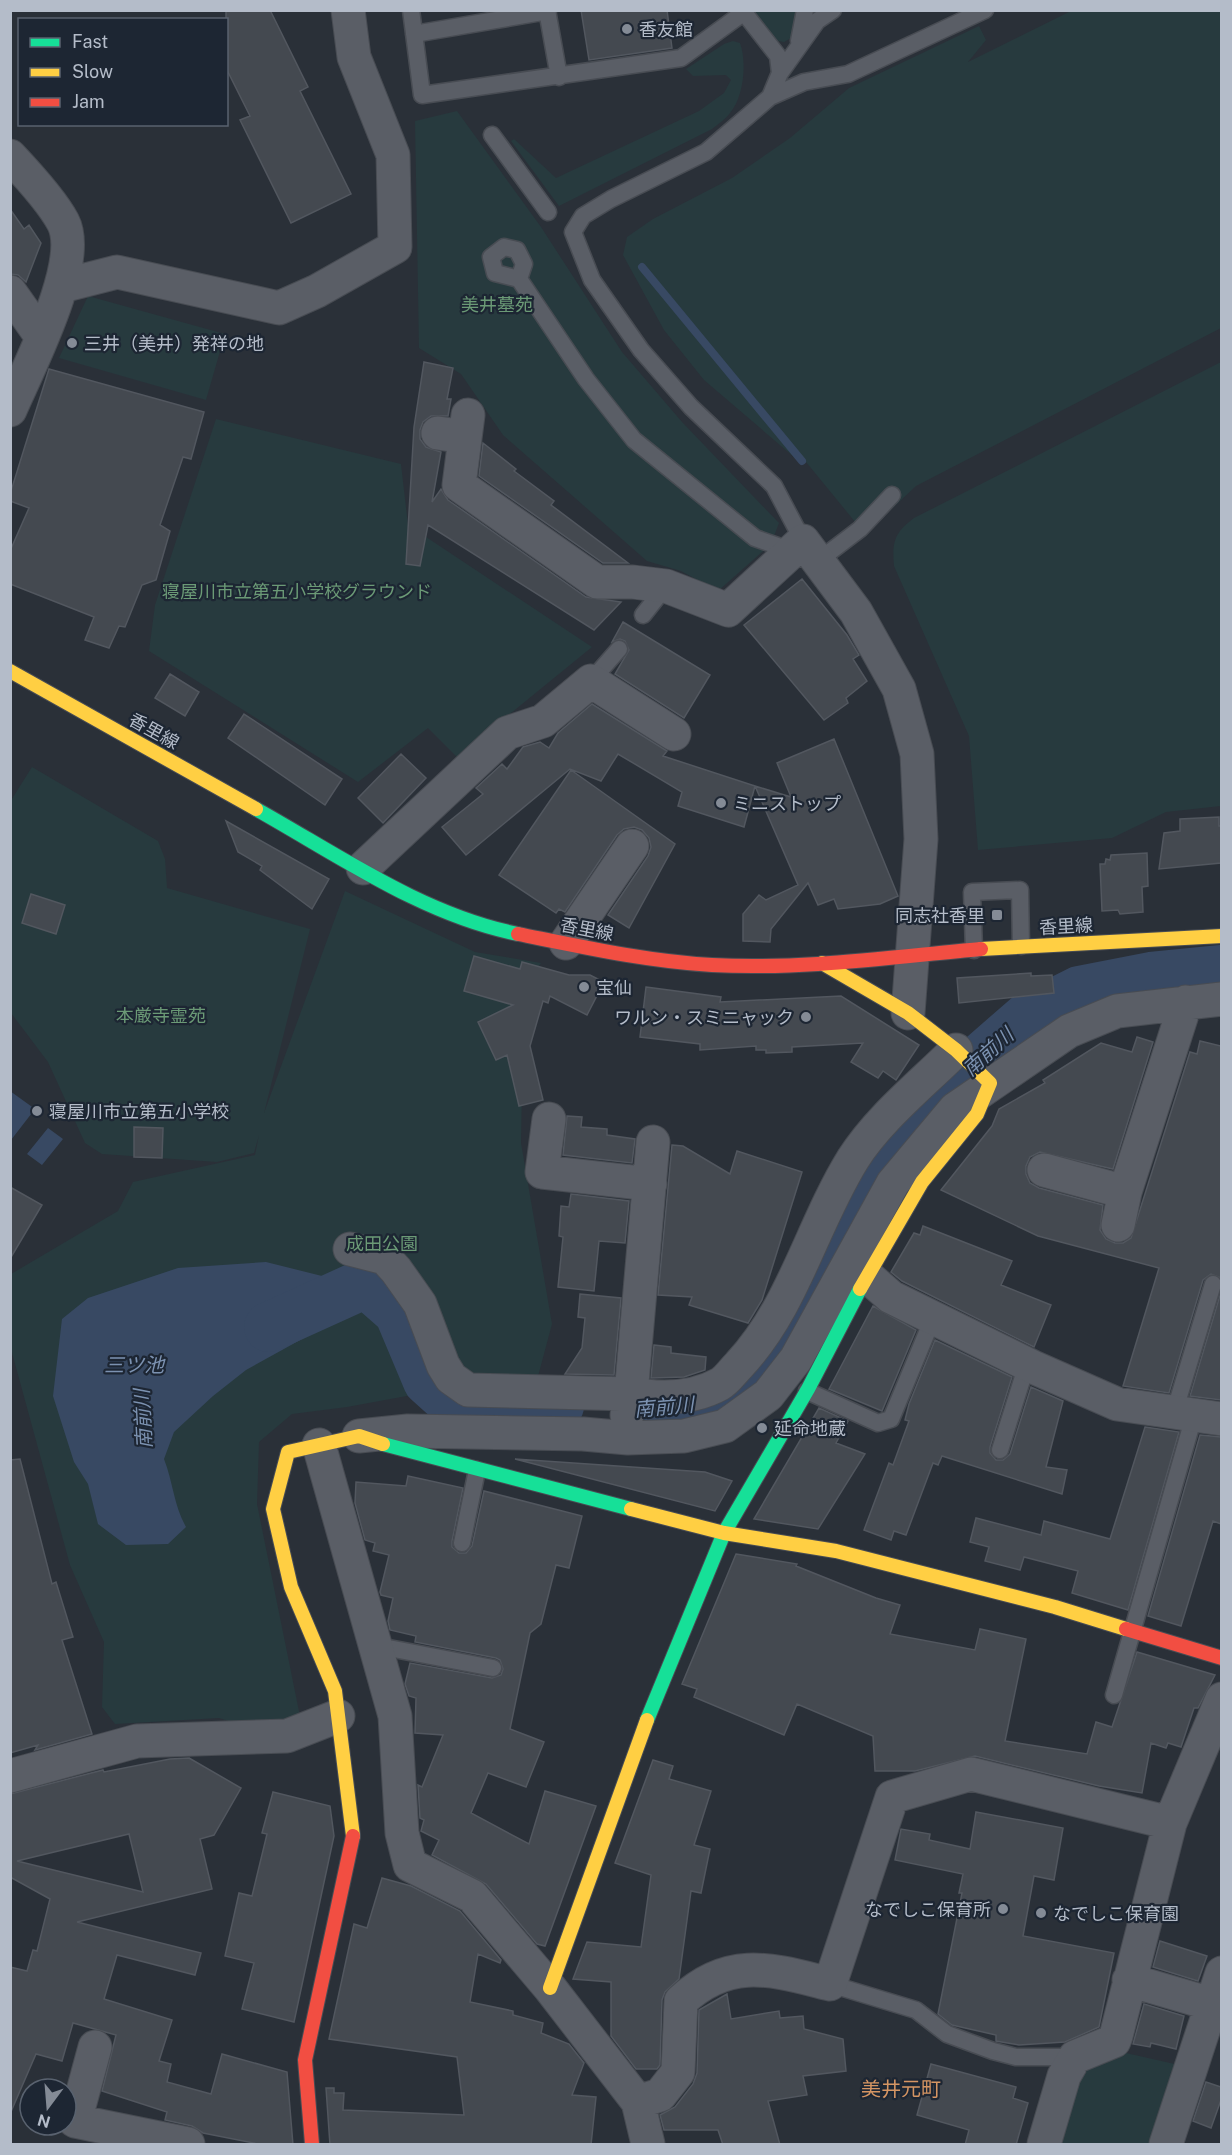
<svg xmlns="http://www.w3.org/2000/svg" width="1232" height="2155" viewBox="0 0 1232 2155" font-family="'Public Sans','Noto Sans JP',sans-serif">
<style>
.green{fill:#273a3e}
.water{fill:#384963}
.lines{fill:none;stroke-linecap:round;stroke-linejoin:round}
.stream{stroke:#384963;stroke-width:8}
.river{stroke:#384963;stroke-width:50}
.building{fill:#444950;stroke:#52575f;stroke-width:1.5;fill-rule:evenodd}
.lane-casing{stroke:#484c53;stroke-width:19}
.street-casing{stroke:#484c53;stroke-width:35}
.fast-casing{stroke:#484c53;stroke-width:16}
.slow-casing{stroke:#484c53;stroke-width:16}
.jam-casing{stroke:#484c53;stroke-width:16}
.lane{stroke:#5a5e66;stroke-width:16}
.street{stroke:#5a5e66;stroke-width:33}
.fast{stroke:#16e098;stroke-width:14}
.slow{stroke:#ffcf43;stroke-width:14}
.jam{stroke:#f24e42;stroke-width:14}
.poi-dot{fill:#848b96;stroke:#1d2633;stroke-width:2}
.labels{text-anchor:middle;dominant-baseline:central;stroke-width:4.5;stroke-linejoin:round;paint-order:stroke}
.poi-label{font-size:18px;fill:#b4bcc9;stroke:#1d2633;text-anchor:start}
.park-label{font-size:18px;fill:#6b9a76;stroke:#1d2633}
.street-label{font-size:18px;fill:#b4bcc9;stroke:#1d2633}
.water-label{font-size:20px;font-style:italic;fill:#7c92b1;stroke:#1d2633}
.neighbourhood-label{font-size:20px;fill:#d59563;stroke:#1d2633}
</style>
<rect width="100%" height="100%" fill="#2a3038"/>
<path class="green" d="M 752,11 L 798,11 L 795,36 L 784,42 L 773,40 Z
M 1071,11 L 1221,11 L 1221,328 L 916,486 L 865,534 L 643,263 L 643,273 L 801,463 L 704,380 L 664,330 L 623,255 L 627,237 L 653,219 L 732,178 L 790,138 L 849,88 L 979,26 L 986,40 L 968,62 Z
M 733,41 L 740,43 C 747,62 744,97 730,113 C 725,120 718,124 712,129 L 559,206 L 511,141 L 514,139 L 556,178 L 699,111 L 724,93 L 731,80 L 726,75 L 693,76 L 686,69 L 724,44 Z
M 457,111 L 541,227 L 622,352 L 682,422 L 779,523 L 771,544 L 718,591 L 681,571 L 647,561 L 503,435 L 461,374 L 419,348 L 415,121 Z
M 88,296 L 225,334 L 206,400 L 59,358 Z
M 1221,362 L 1221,806 L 1166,812 L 1112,838 L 978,850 L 969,736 L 894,566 C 892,542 894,533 914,518 Z
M 216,419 L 401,464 L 408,525 L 592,647 L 457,757 L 428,728 L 358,782 L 149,651 L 155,605 Z
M 32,767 L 158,841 L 165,859 L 167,888 L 310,929 L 264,1113 L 345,891 L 475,952 L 541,963 L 505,1022 L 522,1087 L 521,1143 L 552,1324 L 537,1380 L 488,1381 L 347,1407 L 292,1414 L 259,1442 L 257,1504 L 302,1726 L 261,1731 L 219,1718 L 115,1724 L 102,1707 L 104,1642 L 70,1565 L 11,1349 L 11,1274 L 118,1211 L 133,1182 L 255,1155 L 259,1135 L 254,1153 L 217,1162 L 102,1154 L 85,1143 L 48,1062 L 11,1013 L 10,802 Z
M 1126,2053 L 1179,2065 L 1154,2144 L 1051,2144 L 1069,2078 L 1096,2057 Z"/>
<path class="water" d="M 10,1091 L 35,1109 L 11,1140 L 10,1140 Z
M 48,1128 L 63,1139 L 42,1165 L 27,1154 Z
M 266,1262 L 322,1276 L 335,1308 L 311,1334 L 246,1370 L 213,1396 L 174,1432 L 164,1459 C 173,1482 174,1506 186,1527 L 168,1544 L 126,1545 L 98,1524 L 88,1484 L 74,1462 L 53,1396 L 62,1319 L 88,1298 L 178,1268 Z"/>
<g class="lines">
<path class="stream" d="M 642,267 L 802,461"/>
<path class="river" d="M 269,1327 L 366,1283 L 399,1312 L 428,1381 L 458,1408 L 559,1406
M 655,1411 L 690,1408 L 731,1400 L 765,1369 L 855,1199 L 898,1140 L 959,1077 L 1029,1016 L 1079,991 L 1151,977 L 1222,970"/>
</g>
<path class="building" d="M 226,10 L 270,10 L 308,87 L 300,91 L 351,194 L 291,223 L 240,120 L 250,116 L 226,68 Z
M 581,10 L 667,10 L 672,48 L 589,60 Z
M 10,209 L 24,229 L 29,225 L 41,243 L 26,282 L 18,275 L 10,274 Z
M 424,362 L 453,368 L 447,399 L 451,399 L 448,416 L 431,416 L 423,422 L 420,430 L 420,439 L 426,447 L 441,452 L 432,502 L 441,489 L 448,500 L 586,597 L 621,602 L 594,630 L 428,525 L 420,566 L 406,564 L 414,427 Z
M 49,369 L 204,412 L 191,459 L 183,457 L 160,525 L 170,531 L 156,580 L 142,585 L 125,627 L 119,626 L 109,648 L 85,640 L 94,617 L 10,584 L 10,551 L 29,508 L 10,501 L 10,494 Z
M 483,443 L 516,469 L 514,471 L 554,501 L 551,505 L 628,563 L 603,563 L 479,476 Z
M 802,579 L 847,635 L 859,655 L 853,659 L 867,681 L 846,698 L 848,703 L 824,720 L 744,625 Z
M 623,622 L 710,675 L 684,718 L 615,674 L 629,650 L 625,641 L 620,639 L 612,642 Z
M 170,674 L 199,692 L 185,716 L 155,698 Z
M 592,704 L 667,751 L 663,756 L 755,786 L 744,827 L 678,806 L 682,792 L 618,754 L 601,781 L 570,769 L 466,855 L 442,827 L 483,794 L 476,788 L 502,764 L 507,769 L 523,747 L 540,742 L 549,748 L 558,733 Z
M 244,714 L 342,779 L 325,805 L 228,738 Z
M 834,739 L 898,896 L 880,904 L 838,909 L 834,899 L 818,905 L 808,883 L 771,929 L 770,942 L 743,941 L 743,914 L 759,895 L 766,900 L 798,885 L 755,786 L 791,797 L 777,763 Z
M 401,754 L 426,778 L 383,823 L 358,798 Z
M 571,770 L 675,844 L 629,928 L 608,915 L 648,856 L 651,847 L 649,838 L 642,830 L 634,827 L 624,829 L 617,835 L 565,912 L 559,909 L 556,913 L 499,875 Z
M 1219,817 L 1219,826 L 1221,826 L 1221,863 L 1159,869 L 1164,833 L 1180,831 L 1180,819 Z
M 226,821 L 329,879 L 312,909 L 260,870 L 262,866 L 238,852 Z
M 1147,853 L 1148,886 L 1142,887 L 1143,912 L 1120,914 L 1118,910 L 1102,911 L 1100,864 L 1105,864 L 1106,859 L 1110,860 L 1111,855 Z
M 31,894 L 65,905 L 56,934 L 22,923 Z
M 474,956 L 520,969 L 522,962 L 569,975 L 590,975 L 604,982 L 587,1015 L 550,996 L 548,1003 L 543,1001 L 530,1046 L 543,1100 L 519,1106 L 507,1055 L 496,1060 L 478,1022 L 513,1005 L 464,991 Z
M 1031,973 L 1031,976 L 1052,975 L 1054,993 L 959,1003 L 957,978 Z
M 646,987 L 721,997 L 720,1002 L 841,996 L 919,1045 L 896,1080 L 883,1071 L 878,1078 L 851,1062 L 863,1043 L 792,1047 L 792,1052 L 766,1053 L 766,1050 L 756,1050 L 756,1046 L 700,1050 L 700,1044 L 640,1037 Z
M 1137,1037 L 1153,1042 L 1113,1169 L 1040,1152 L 1030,1157 L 1026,1166 L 1026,1174 L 1030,1183 L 1039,1188 L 1103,1205 L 1100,1230 L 1106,1239 L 1115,1243 L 1123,1243 L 1131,1238 L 1190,1052 L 1197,1054 L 1200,1041 L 1221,1046 L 1221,1278 L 1211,1274 L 1203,1280 L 1169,1393 L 1123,1386 L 1159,1268 L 1038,1236 L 941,1190 L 992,1126 L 999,1109 L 1045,1083 L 1043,1080 L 1101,1043 L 1132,1052 Z
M 567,1116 L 582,1117 L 581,1127 L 607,1129 L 607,1135 L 635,1139 L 632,1163 L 563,1155 Z
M 134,1127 L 163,1128 L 162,1158 L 134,1157 Z
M 672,1145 L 683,1146 L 730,1174 L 737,1151 L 802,1172 L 762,1300 L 748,1323 L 689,1305 L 692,1297 L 658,1295 Z
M 10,1187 L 42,1205 L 10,1259 Z
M 571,1194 L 629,1201 L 625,1243 L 599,1241 L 594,1291 L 558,1287 L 563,1237 L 559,1236 L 561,1206 L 569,1207 Z
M 923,1226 L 1012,1261 L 1001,1285 L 1051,1305 L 1034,1347 L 902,1281 L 891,1272 L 914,1233 L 920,1235 Z
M 1221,1292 L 1221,1400 L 1190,1396 Z
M 580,1294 L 621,1298 L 614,1375 L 565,1374 L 582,1348 L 585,1318 L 578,1317 Z
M 873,1306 L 916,1330 L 882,1411 L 829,1389 Z
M 935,1340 L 1012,1377 L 990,1447 L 990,1453 L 996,1460 L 1003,1460 L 1010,1454 L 1031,1387 L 1063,1401 L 1046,1467 L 1067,1470 L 1062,1494 L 942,1456 L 938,1465 L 933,1463 L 906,1535 L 894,1531 L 891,1540 L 864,1530 L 889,1463 L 893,1465 L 909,1421 L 905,1420 L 909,1404 Z
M 654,1345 L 671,1347 L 671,1353 L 706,1357 L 705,1370 L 684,1377 L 651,1378 Z
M 819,1408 L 848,1421 L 836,1443 L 865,1454 L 818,1529 L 754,1519 Z
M 1145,1427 L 1179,1432 L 1128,1610 L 1072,1593 L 1078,1571 L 1024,1557 L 1020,1570 L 985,1561 L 989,1547 L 970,1542 L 976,1518 L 1041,1535 L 1044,1521 L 1110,1539 Z
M 1200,1435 L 1221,1437 L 1221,1524 L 1213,1521 L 1181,1626 L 1148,1616 Z
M 20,1459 L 52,1584 L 56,1582 L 73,1637 L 62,1640 L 92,1734 L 35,1750 L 38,1745 L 10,1753 L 10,1460 Z
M 515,1459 L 705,1472 L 732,1481 L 715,1511 Z
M 408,1476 L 463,1488 L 452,1541 L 452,1547 L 459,1553 L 466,1553 L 472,1546 L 484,1491 L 582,1516 L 569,1568 L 556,1565 L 541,1624 L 530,1633 L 510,1729 L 544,1742 L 526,1787 L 488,1773 L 471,1813 L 529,1844 L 545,1791 L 596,1806 L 545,1946 L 537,1944 L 486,1884 L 432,1855 L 439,1840 L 421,1831 L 424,1820 L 420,1818 L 418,1785 L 422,1787 L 443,1735 L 415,1733 L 416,1698 L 409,1696 L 405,1684 L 410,1663 L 492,1678 L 501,1675 L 503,1669 L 500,1660 L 496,1658 L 415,1642 L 416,1636 L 390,1630 L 388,1621 L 393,1598 L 381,1595 L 380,1592 L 389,1555 L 373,1551 L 375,1543 L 365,1540 L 355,1503 L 356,1482 L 406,1486 Z
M 736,1554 L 797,1564 L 796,1566 L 876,1598 L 900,1605 L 890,1634 L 975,1650 L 980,1629 L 1026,1639 L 1005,1741 L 1087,1754 L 1096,1722 L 1112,1727 L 1137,1652 L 1215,1675 L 1198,1708 L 1194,1708 L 1181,1747 L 1168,1743 L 1166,1748 L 1151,1743 L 1142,1793 L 1099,1786 L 975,1756 L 915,1771 L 875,1771 L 873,1736 L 797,1704 L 784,1735 L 694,1697 L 697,1689 L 682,1684 Z
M 189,1758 L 241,1788 L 214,1835 L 200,1839 L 212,1889 L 77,1922 L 201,1953 L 195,1975 L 117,1955 L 104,1999 L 172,2020 L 159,2061 L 171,2064 L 167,2082 L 211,2094 L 222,2054 L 287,2072 L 293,2145 L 263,2145 L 203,2133 L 192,2126 L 165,2120 L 167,2112 L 102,2091 L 116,2035 L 73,2023 L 62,2061 L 36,2054 L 10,2114 L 10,1967 L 27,1971 L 33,1950 L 37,1951 L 50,1899 L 10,1877 L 10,1794 L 103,1770 L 104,1772 L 170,1759 ZM 129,1834 L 143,1892 L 17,1861 Z
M 653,1760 L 673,1766 L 669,1779 L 711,1791 L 694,1845 L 710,1849 L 701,1893 L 691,1891 L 679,1979 L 665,1992 L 662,2000 L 660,2065 L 657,2069 L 636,2069 L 611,2036 L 611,1982 L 573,1979 L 587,1942 L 641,1947 L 651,1875 L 615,1863 Z
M 273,1792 L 330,1806 L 334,1836 L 294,2022 L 242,2009 L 254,1963 L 225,1956 L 239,1893 L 252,1896 L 267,1834 L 262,1833 Z
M 976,1812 L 1063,1828 L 1054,1880 L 1034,1876 L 1023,1936 L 1114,1953 L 1099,2027 L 1065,2042 L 1019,2045 L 996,2041 L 996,2035 L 952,2025 L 938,2014 L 962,1893 L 959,1893 L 963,1874 L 895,1860 L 901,1829 L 930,1834 L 929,1840 L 970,1849 Z
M 382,1878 L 411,1886 L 460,1911 L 501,1960 L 500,1963 L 478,1954 L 470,2002 L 513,2011 L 513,2015 L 543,2023 L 541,2033 L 569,2044 L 584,2063 L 572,2095 L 596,2097 L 591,2145 L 330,2145 L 326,2088 L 334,2088 L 334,2093 L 344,2093 L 343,2110 L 464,2115 L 457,2057 L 329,2039 L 354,1924 L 367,1928 Z
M 1160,1941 L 1207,1956 L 1198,1981 L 1153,1967 Z
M 727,1994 L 731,2019 L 779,2011 L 780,2018 L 803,2016 L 804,2029 L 843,2039 L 846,2071 L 803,2076 L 807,2095 L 768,2101 L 780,2145 L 723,2145 L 718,2130 L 664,2130 L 660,2115 L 675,2107 L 693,2084 L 697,2073 L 699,2010 Z
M 1144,2004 L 1184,2016 L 1176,2049 L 1151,2043 L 1150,2047 L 1133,2044 Z
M 931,2064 L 1016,2087 L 1013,2098 L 1028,2103 L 1016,2145 L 965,2145 L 969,2130 L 917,2115 Z
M 1206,2082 L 1221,2087 L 1221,2100 L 1211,2128 L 1193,2121 Z"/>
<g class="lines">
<defs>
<path id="lane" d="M 411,10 L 422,95 L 681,58 L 743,13
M 547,10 L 559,77
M 742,10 L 778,56 L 780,73 L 770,97
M 414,34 L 548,11
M 799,41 L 805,10
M 780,73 L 817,21 L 833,10
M 492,135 L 548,212
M 519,279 L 495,273 L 491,257 L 504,247 L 517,250 L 524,264 L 519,279 L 586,379 L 634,440 L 755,538 L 792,551
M 803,541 L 774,486 L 691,407 L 641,350 L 592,280 L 573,232 L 583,216 L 611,199 L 706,152 L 770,97 L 804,82 L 848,74 L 985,10
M 818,561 L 860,529 L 892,495
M 643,615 L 666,586
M 591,681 L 619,649
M 974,950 L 972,892 L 1020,890 L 1021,946
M 807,1391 L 878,1423 L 891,1419 L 933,1318
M 1174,1413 L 1213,1284
M 1000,1450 L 1027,1364
M 462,1543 L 477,1470
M 373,1645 L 493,1668
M 1114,1695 L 1194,1416
M 830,1984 L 916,2010 L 947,2034 L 993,2051 L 1016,2057 L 1075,2057"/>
<path id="street" d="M 10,156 C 27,174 52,201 63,222 C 84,262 28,368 10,410
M 62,286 L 117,272 L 279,308 L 317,291 L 395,247 L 393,155 L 354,57 L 348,10
M 10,292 L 41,336
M 468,415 L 459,485 L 597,582 L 633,582 L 666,586 L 728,610 L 803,541 L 856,612 L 899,689 L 917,754 L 921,839 L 908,1013
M 438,433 L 465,437
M 363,868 L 507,733 L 543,721 L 591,681 L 674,734
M 566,943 L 632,846
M 549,1119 L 542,1172 L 650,1184
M 1044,1170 L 1125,1192
M 1118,1225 L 1125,1192 L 1186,1002
M 350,1249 L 385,1258 L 396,1270 L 420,1304 L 443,1365 L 451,1378 L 468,1390 L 631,1394 C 660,1399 693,1399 720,1384 C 727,1380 733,1371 739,1365 C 794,1306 811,1227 853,1159 C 879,1118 922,1084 956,1050
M 867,1276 L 891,1297 L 1033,1367 L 1117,1404 L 1222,1419
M 627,1415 L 631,1394 L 653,1142
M 359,1436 L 408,1431 L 583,1434 L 628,1438 L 684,1436 L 725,1426 L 768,1395 L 796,1359 L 893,1183 L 955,1109 L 1069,1031 L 1117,1011 L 1222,999
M 319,1445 L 395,1716 L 402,1833 L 410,1865 L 472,1896 L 550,1988 L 638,2102 L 648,2144
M 10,1776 L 137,1741 L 287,1736 L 338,1716
M 1129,1980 L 1211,2004
M 95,2047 L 75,2121 L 188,2144
M 638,2102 L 660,2095 L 678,2072 L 681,2001 C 730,1955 773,1970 830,1984 L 892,1797 L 971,1774 L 1170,1823
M 1044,2144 L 1064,2076 L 1075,2057 L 1114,2041 L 1116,2036 L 1170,1823 L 1222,1699
M 1166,2144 L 1222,1973"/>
<path id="fast" d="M 256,809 C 340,856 423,915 518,934
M 383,1444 L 631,1509
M 647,1720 L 724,1533 L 808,1389 L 860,1289"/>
<path id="slow" d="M 10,671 L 256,809
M 981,949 L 1222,936
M 822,963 L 908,1013 L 956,1050 L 990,1083 L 977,1114 L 922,1182 L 860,1289
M 631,1509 L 724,1533 L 836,1551 L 1055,1607 L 1126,1629
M 353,1836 L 335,1691 L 291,1587 L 273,1509 L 288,1452 L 359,1436 L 383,1444
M 550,1988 L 647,1720"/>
<path id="jam" d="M 518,934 C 583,947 646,961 712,965 C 801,970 892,957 981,949
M 1126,1629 L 1222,1658
M 312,2144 L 305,2060 L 353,1836"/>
</defs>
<use href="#lane" class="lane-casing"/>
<use href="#street" class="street-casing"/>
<use href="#fast" class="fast-casing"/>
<use href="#slow" class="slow-casing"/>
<use href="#jam" class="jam-casing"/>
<use href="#lane" class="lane"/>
<use href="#street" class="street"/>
<use href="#fast" class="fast"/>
<use href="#slow" class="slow"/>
<use href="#jam" class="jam"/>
</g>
<g class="poi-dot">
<circle cx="627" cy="29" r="6"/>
<circle cx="72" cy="343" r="6"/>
<circle cx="721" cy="803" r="6"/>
<rect x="991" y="909" width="12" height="12" rx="3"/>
<circle cx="584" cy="987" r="6"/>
<circle cx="806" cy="1017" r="6"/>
<circle cx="37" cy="1111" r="6"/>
<circle cx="762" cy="1428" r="6"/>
<circle cx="1003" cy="1909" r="6"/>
<circle cx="1041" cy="1913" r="6"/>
</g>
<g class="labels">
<g class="poi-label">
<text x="639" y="29">香友館</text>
<text x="84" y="343">三井（美井）発祥の地</text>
<text x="733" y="803">ミニストップ</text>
<text x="985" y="915" text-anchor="end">同志社香里</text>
<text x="596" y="987">宝仙</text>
<text x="794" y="1017" text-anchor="end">ワルン・スミニャック</text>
<text x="49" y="1111">寝屋川市立第五小学校</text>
<text x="774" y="1428">延命地蔵</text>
<text x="991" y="1909" text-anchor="end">なでしこ保育所</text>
<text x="1053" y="1913">なでしこ保育園</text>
</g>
<g class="park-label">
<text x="497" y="304">美井墓苑</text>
<text x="297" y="591">寝屋川市立第五小学校グラウンド</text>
<text x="161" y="1015">本厳寺霊苑</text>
<text x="382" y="1243">成田公園</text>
</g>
<g class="street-label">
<text transform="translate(154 731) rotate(29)">香里線</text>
<text transform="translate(1066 926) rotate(-3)">香里線</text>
<text transform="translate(587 929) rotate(11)">香里線</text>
</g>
<g class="water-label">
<text transform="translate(988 1052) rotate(-42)">南前川</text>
<text x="134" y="1365">三ツ池</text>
<text transform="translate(664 1407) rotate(-5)">南前川</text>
<text transform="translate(143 1419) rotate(-93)">南前川</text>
</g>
<g class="neighbourhood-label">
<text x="901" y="2089">美井元町</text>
</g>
</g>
<rect width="1232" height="2155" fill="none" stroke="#b4bcc9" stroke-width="24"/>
<rect x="18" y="18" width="210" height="108" fill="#1d2633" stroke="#59626f" stroke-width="1.5"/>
<rect x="30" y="38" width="30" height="9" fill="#16e098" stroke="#59626f" stroke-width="1.5"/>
<text x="72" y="48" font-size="18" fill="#b4bcc9">Fast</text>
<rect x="30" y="68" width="30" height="9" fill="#ffcf43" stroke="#59626f" stroke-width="1.5"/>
<text x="72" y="78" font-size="18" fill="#b4bcc9">Slow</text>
<rect x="30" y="98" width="30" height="9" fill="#f24e42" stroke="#59626f" stroke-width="1.5"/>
<text x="72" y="108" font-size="18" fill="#b4bcc9">Jam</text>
<g transform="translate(48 2107) rotate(196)"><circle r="28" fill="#1d2633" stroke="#59626f" stroke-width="1.5"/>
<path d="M0-4.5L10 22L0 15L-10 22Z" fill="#848b96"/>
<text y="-9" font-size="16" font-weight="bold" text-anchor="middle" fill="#b4bcc9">N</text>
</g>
</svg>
